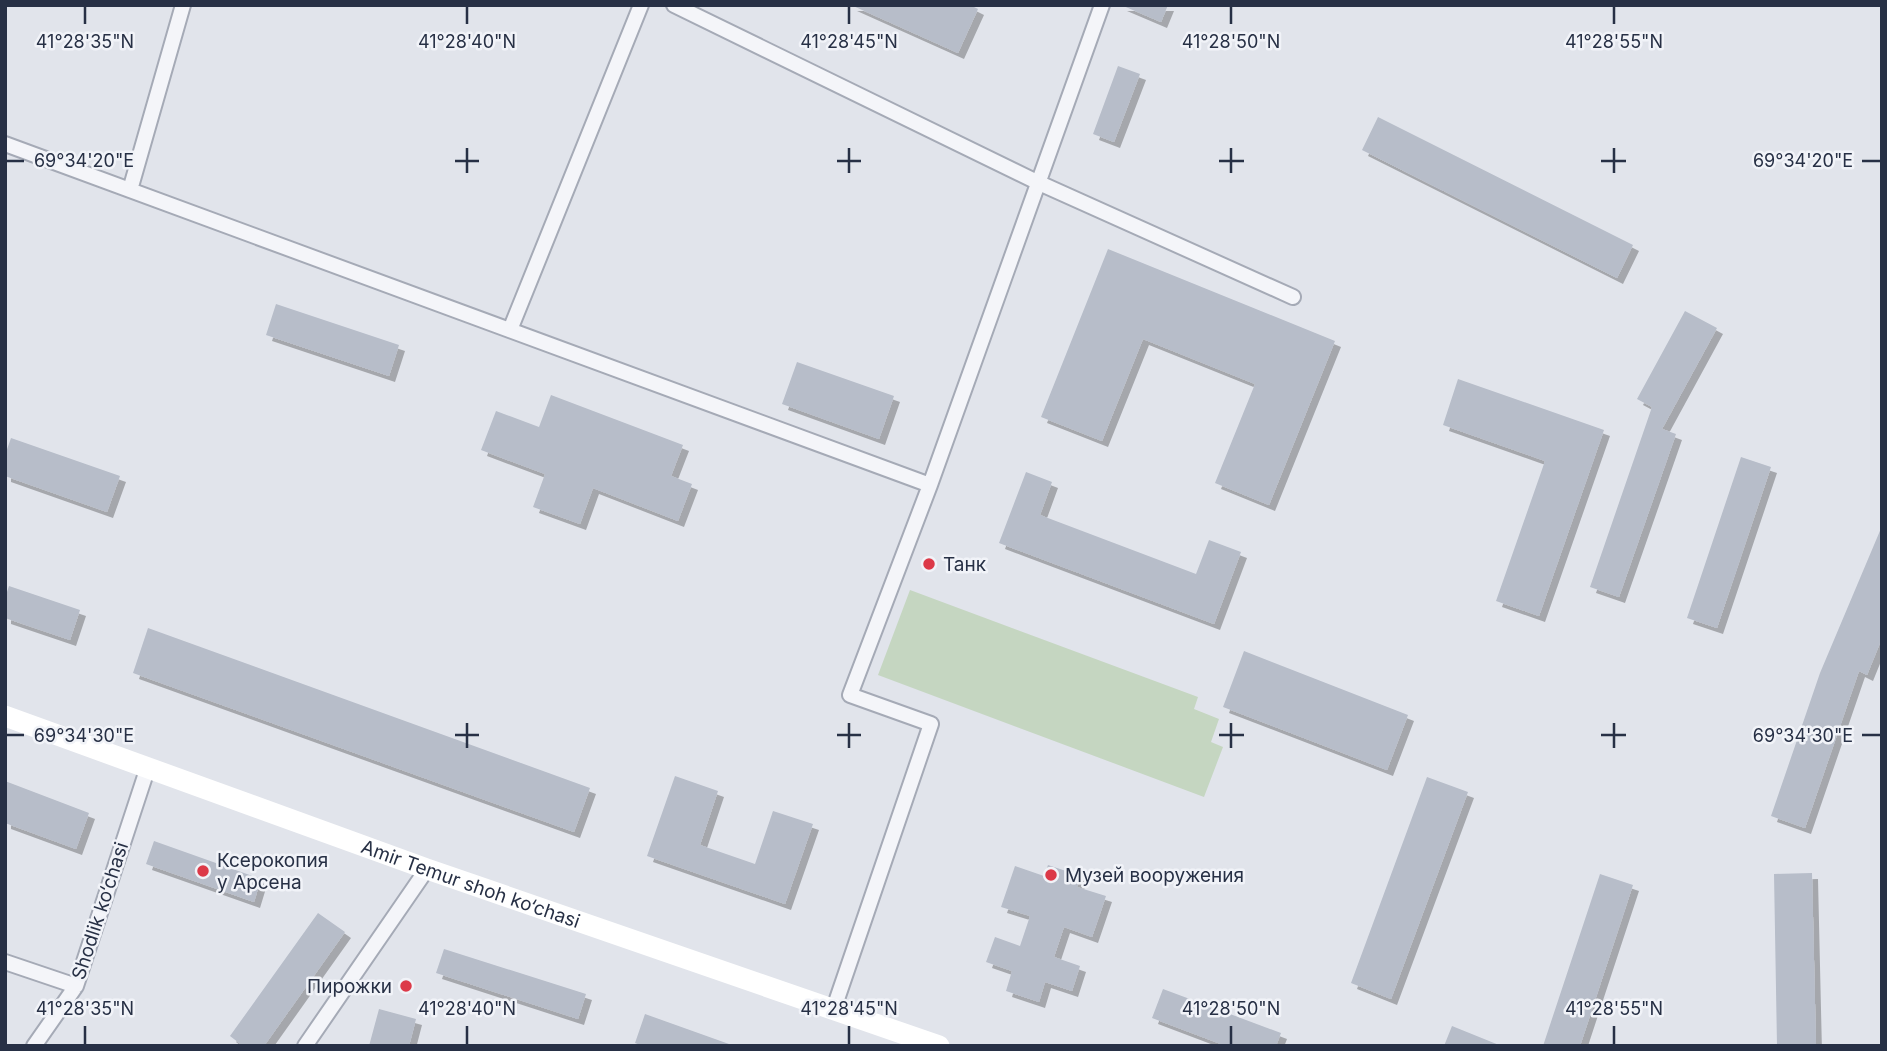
<svg xmlns="http://www.w3.org/2000/svg" width="1887" height="1051" viewBox="0 0 1887 1051" font-family="Inter,sans-serif">
<style>
.green{fill:#c5d6c1}
.building{fill:#b7bdc9;filter:url(#shadow)}
.lines{fill:none;stroke-linecap:round;stroke-linejoin:round}
.street-casing{stroke:#a5aab6;stroke-width:18}
.street{stroke:#f4f5f9;stroke-width:14}
.secondary{stroke:#fff;stroke-width:21}
.ticks{fill:none;stroke:#273045;stroke-width:2.5}
.poi-dot{fill:#dc3948;stroke:#f1f3f8;stroke-width:2.5}
.labels{text-anchor:middle;dominant-baseline:central;stroke-width:5;stroke-linejoin:round;paint-order:stroke}
.poi-label{font-size:19px;fill:#273045;stroke:#f1f3f8;text-anchor:start}
.street-label{font-size:19px;fill:#273045;stroke:#f1f3f8}
.ticks-label{font-size:18px;text-anchor:middle;fill:#273045;stroke:#f1f3f8;stroke-width:5;stroke-linejoin:round;paint-order:stroke}
</style>
<defs>
<filter id="shadow"><feDropShadow dx="6" dy="6" stdDeviation="0" flood-color="#0004"/></filter>
</defs>
<rect width="100%" height="100%" fill="#e1e4eb"/>
<path class="green" d="M 910,590 L 1198,697 L 1194,709 L 1219,719 L 1211,742 L 1223,747 L 1204,797 L 878,675 Z"/>
<path class="building" d="M 851,5 L 970,5 L 978,9 L 958,53 Z
M 1121,5 L 1168,5 L 1161,22 Z
M 1118,66 L 1140,74 L 1114,142 L 1093,134 Z
M 1378,117 L 1633,245 L 1617,278 L 1362,150 Z
M 1108,249 L 1335,341 L 1269,505 L 1215,483 L 1255,384 L 1143,339 L 1102,441 L 1041,417 Z
M 276,304 L 399,345 L 389,376 L 266,335 Z
M 1685,311 L 1717,328 L 1662,429 L 1676,434 L 1619,597 L 1590,587 L 1652,407 L 1637,399 Z
M 797,362 L 894,396 L 879,439 L 782,404 Z
M 1458,379 L 1604,430 L 1539,616 L 1496,601 L 1545,461 L 1443,425 Z
M 551,395 L 683,445 L 671,476 L 692,484 L 678,521 L 593,488 L 580,524 L 533,507 L 545,474 L 481,450 L 496,411 L 539,427 Z
M 11,438 L 120,476 L 107,512 L 5,476 L 5,455 Z
M 1741,457 L 1771,467 L 1717,628 L 1687,618 Z
M 1026,472 L 1052,482 L 1040,515 L 1196,574 L 1209,540 L 1241,552 L 1214,624 L 999,543 Z
M 1882,526 L 1882,638 L 1867,675 L 1859,671 L 1805,828 L 1771,816 L 1820,673 Z
M 9,586 L 80,610 L 70,640 L 5,618 L 5,598 Z
M 148,628 L 590,788 L 574,832 L 133,673 Z
M 1244,651 L 1408,715 L 1387,770 L 1223,707 Z
M 675,776 L 718,791 L 700,845 L 755,864 L 773,811 L 813,824 L 785,904 L 647,856 Z
M 1427,777 L 1468,792 L 1391,999 L 1351,983 Z
M 5,781 L 89,813 L 76,849 L 5,823 Z
M 154,841 L 261,879 L 254,902 L 146,864 Z
M 1048,865 L 1081,876 L 1077,887 L 1106,896 L 1092,937 L 1064,927 L 1054,957 L 1080,966 L 1072,991 L 1045,982 L 1039,1002 L 1006,991 L 1012,971 L 986,962 L 995,937 L 1020,946 L 1030,916 L 1001,907 L 1015,866 L 1044,876 Z
M 1812,873 L 1816,1046 L 1777,1046 L 1774,874 Z
M 1600,874 L 1633,885 L 1580,1046 L 1543,1046 Z
M 318,913 L 345,932 L 264,1046 L 243,1046 L 230,1036 Z
M 444,949 L 586,994 L 578,1019 L 436,973 Z
M 1163,989 L 1281,1033 L 1276,1046 L 1226,1046 L 1152,1018 Z
M 379,1009 L 416,1019 L 409,1046 L 369,1046 Z
M 645,1014 L 729,1044 L 728,1046 L 643,1046 L 635,1043 Z
M 1452,1026 L 1499,1045 L 1499,1046 L 1444,1046 Z"/>
<g class="lines">
<defs>
<path id="street" d="M 674,5 L 1037,182 L 1293,297
M 5,144 L 930,485
M 130,190 L 183,5
M 510,330 L 641,5
M 5,962 L 76,986
M 834,1008 L 931,724 L 850,695 L 930,485 L 1102,5
M 34,1046 L 76,986 L 148,767
M 305,1046 L 427,869"/>
</defs>
<use href="#street" class="street-casing"/>
<use href="#street" class="street"/>
<path class="secondary" id="s1" d="M 5,716 L 427,869 L 939,1046"/>
</g>
<path class="ticks" d="M 85,7 L 85,24M 467,7 L 467,24M 849,7 L 849,24M 1231,7 L 1231,24M 1614,7 L 1614,24M 467,148 L 467,173M 849,148 L 849,173M 1231,148 L 1231,173M 1614,148 L 1614,173M 7,161 L 24,161M 455,161 L 479,161M 837,161 L 861,161M 1219,161 L 1244,161M 1601,161 L 1626,161M 1862,161 L 1880,161M 467,723 L 467,748M 849,723 L 849,748M 1231,723 L 1231,748M 1614,723 L 1614,748M 7,735 L 24,735M 455,735 L 479,735M 837,735 L 861,735M 1219,735 L 1244,735M 1601,735 L 1626,735M 1862,735 L 1880,735M 85,1026 L 85,1044M 467,1026 L 467,1044M 849,1026 L 849,1044M 1231,1026 L 1231,1044M 1614,1026 L 1614,1044"/>
<g class="poi-dot">
<circle cx="929" cy="564" r="7"/>
<circle cx="203" cy="871" r="7"/>
<circle cx="1051" cy="875" r="7"/>
<circle cx="406" cy="986" r="7"/>
</g>
<g class="labels">
<g class="poi-label">
<text x="943" y="564">Танк</text>
<text x="217" y="860">Ксерокопия<tspan x="217" dy="22">у Арсена</tspan></text>
<text x="1065" y="875">Музей вооружения</text>
<text x="392" y="986" text-anchor="end">Пирожки</text>
</g>
<g class="street-label">
<text stroke="none"><textPath href="#s1" startOffset="495">Amir Temur shoh ko‘chasi</textPath></text>
<text transform="translate(100 911) rotate(-72)">Shodlik ko‘chasi</text>
</g>
</g>
<g class="ticks-label">
<text x="85" y="48">41°28'35"N</text>
<text x="467" y="48">41°28'40"N</text>
<text x="849" y="48">41°28'45"N</text>
<text x="1231" y="48">41°28'50"N</text>
<text x="1614" y="48">41°28'55"N</text>
<text x="1803" y="167">69°34'20"E</text>
<text x="84" y="167">69°34'20"E</text>
<text x="1803" y="742">69°34'30"E</text>
<text x="84" y="742">69°34'30"E</text>
<text x="85" y="1015">41°28'35"N</text>
<text x="467" y="1015">41°28'40"N</text>
<text x="849" y="1015">41°28'45"N</text>
<text x="1231" y="1015">41°28'50"N</text>
<text x="1614" y="1015">41°28'55"N</text>
</g>
<rect width="1887" height="1051" fill="none" stroke="#273045" stroke-width="14"/>
</svg>
